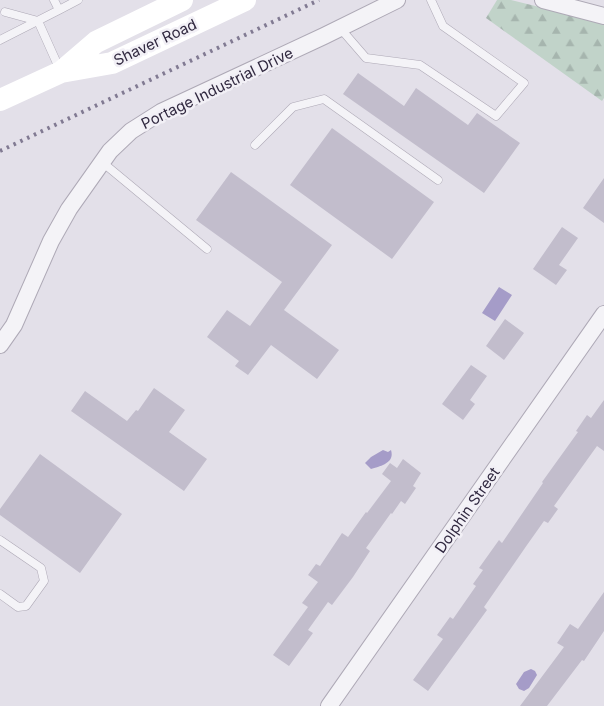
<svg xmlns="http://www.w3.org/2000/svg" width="604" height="706" viewBox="0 0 604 706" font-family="Inter,sans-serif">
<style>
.forest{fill:url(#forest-firs)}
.water{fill:#a59cc8}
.building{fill:#c2bdcc}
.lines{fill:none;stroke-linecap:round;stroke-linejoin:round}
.service-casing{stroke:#aea9b6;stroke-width:9}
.minor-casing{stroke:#aea9b6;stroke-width:18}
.service{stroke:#f4f3f7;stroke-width:8}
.minor{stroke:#f4f3f7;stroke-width:16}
.secondary{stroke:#fff;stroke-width:22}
.rail{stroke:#817a92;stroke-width:4;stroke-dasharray:2.5 5;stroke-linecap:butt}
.labels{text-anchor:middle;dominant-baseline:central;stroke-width:5;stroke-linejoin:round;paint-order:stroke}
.street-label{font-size:15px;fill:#312940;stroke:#f2f0f6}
</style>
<defs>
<pattern id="forest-firs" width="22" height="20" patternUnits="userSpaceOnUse" patternTransform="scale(1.25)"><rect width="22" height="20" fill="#c1d3c9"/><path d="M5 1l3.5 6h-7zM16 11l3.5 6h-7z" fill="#a6b5ae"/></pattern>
</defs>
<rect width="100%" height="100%" fill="#e3e0e9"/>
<path class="forest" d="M 497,0 L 511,0 L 604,23 L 604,98 L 602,101 L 486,18 Z"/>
<path class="water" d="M 499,287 L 512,295 L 495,321 L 482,313 Z
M 383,450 L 388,452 L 391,450 C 395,463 381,466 371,469 L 365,463 L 371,457 Z
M 531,669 L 535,671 L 537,675 L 529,688 L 524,691 L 519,689 L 516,684 L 524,672 Z"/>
<path class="building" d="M 358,73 L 404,106 L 416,88 L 468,125 L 477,113 L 520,143 L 484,193 L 343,94 Z
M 332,128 L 434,202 L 392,259 L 290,185 Z
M 231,172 L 332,245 L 284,310 L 339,350 L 317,379 L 271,345 L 248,375 L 235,366 L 239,361 L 207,337 L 227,310 L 250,326 L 282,282 L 196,220 Z
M 604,178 L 604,223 L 583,208 Z
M 562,227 L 578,238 L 559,265 L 567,270 L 556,285 L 533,269 Z
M 505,319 L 524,333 L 504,360 L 486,346 Z
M 471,365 L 487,376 L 470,400 L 475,404 L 463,420 L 442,404 Z
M 154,388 L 185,410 L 169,432 L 207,459 L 184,491 L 71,411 L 85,391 L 127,421 L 136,410 L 138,411 Z
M 604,400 L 604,451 L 597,446 L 554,506 L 558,509 L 548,523 L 544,521 L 527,545 L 484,607 L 487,610 L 428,691 L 413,680 L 443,639 L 437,635 L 450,617 L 453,619 L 476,586 L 473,584 L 483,570 L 479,568 L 499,540 L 502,543 L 543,483 L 542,482 L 578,432 L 576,431 L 587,415 L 591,418 Z
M 40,454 L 122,514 L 80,573 L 0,515 L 0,509 Z
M 403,459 L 421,473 L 413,486 L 416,488 L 405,504 L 401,501 L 392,514 L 391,513 L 366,548 L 370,551 L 353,577 L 332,605 L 328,602 L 308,630 L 313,633 L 289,666 L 273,655 L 308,607 L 302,603 L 318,582 L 308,575 L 316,564 L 320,566 L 342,533 L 348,537 L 366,512 L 367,513 L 391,481 L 382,474 L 390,463 L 397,468 Z
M 604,592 L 604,631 L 584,661 L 582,660 L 547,706 L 520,706 L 564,647 L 557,643 L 570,624 L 578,629 Z"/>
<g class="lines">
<defs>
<path id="service" d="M 59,10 L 78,0
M 5,12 L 38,21 L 60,70
M 340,28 L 366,58 L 420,65 L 496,116 L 524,83 L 443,26 L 431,0
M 0,40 L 59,10 L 54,0
M 255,145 L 293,107 L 324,99 L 438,180
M 102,162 L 207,249
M 0,540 L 41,568 L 44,581 L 26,606 L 18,607 L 0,594"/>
<path id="minor" d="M 543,0 L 604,16
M 0,345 L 14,325 L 51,241 L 69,209 L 110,151 L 131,131 L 161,112 L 324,36 L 397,0
M 329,706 L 604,314"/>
</defs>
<use href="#service" class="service-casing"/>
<use href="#minor" class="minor-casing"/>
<use href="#service" class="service"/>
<use href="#minor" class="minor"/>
<path class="secondary" d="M 61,72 L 96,42 L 182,0
M 0,100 L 61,72 L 112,63 L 245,0"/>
<path class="rail" d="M 0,151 L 319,0"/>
</g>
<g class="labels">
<g class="street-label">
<text transform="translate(155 42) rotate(-25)">Shaver Road</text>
<text transform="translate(217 88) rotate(-26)">Portage Industrial Drive</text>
<text transform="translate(467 510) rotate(-55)">Dolphin Street</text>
</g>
</g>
</svg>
